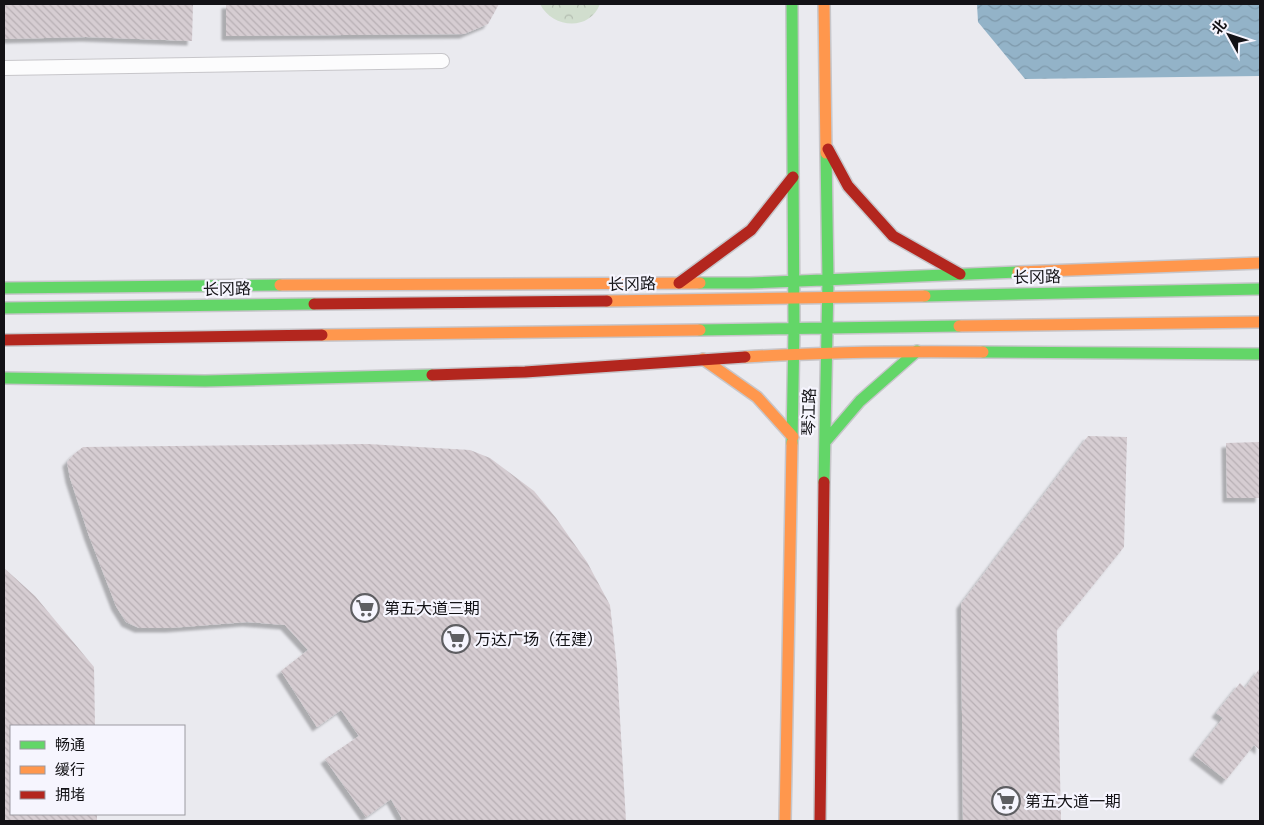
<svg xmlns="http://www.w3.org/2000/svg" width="1264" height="825" viewBox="0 0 1264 825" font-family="Cabin,'Noto Sans SC',sans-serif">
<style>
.forest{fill:url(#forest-crowns)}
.water{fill:url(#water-waves)}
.building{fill:url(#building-back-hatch);filter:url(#shadow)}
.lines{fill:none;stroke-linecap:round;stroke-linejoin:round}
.lane-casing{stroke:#c7c6ca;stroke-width:16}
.fast-casing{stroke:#c7c6ca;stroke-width:14}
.slow-casing{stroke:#c7c6ca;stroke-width:14}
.jam-casing{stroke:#c7c6ca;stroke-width:14}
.lane{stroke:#fcfcfd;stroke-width:14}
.fast{stroke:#63d668;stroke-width:11}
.slow{stroke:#ff974d;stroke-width:11}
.jam{stroke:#b3261e;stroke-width:11}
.labels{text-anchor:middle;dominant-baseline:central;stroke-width:4.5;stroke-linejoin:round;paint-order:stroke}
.street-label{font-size:16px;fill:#131216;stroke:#f6f5fe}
.poi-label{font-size:16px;fill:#131216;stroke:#f6f5fe;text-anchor:start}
</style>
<defs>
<pattern id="forest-crowns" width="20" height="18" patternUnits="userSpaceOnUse" patternTransform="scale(1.25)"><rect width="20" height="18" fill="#d1dece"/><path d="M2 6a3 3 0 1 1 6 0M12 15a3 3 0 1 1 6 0" fill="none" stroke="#b3bdb0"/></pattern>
<pattern id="water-waves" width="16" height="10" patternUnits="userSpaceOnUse" patternTransform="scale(1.25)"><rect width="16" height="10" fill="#93b3c8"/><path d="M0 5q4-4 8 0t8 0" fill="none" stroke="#7e99ab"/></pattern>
<pattern id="building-back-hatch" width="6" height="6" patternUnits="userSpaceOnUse" patternTransform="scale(1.25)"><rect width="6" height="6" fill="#d6cdd2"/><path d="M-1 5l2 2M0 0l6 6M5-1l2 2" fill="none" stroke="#b7afb4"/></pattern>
<filter id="shadow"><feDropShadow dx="-4.5" dy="4.5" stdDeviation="1" flood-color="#0004"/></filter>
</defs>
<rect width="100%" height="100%" fill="#eaeaef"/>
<path class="forest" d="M 540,4 L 600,4 C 589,32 552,28 540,4 Z"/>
<path class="water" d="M 977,4 L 1260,4 L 1260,76 L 1025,79 L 978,22 Z"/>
<path class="building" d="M 4,4 L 193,4 L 192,41 L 86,37 L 4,39 Z
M 226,4 L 499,4 L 488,24 L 464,34 L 226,36 Z
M 1088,436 L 1127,437 L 1124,547 L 1057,630 L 1061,821 L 963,821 L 961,604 Z
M 1260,442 L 1260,498 L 1227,498 L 1226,443 Z
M 368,444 L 470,450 L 490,458 L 534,491 L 556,518 L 587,562 L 610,605 L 617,667 L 626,821 L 401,821 L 401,817 L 391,799 L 366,817 L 325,759 L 359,736 L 341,710 L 317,727 L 281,671 L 308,650 L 285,625 L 247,622 L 170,628 L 139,628 L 126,622 L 116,606 L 89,536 L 70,478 L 67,462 L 74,454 L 83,447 Z
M 4,568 L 35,596 L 94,667 L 95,726 L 11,726 L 11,814 L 97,814 L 97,821 L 4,821 Z
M 1260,668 L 1260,750 L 1254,745 L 1226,780 L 1194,755 L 1223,718 L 1216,713 L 1240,683 L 1245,688 Z"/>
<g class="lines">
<defs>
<path id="lane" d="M 4,68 L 442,61"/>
<path id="fast" d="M 700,283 L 749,283 L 1018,272
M 4,288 L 280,285
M 925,296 L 1260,289
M 4,308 L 314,304
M 700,330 L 959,326
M 983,352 L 1260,354
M 4,378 L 205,381 L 432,375
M 825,442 L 860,401 L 917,351
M 792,443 L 794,329 L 792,4
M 824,482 L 828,280 L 826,153"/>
<path id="slow" d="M 824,4 L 826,153
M 1018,272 L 1260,263
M 280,285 L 700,283
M 607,301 L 925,296
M 959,326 L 1260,322
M 322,335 L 700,330
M 745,357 C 824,352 903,351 983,352
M 703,359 L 757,397 L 793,437
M 785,821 L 792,443"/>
<path id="jam" d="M 828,149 L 848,186 L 893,236 L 960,274
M 679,283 L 751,230 L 793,177
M 314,304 L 607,301
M 4,340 L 322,335
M 432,375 L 525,372 L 745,357
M 820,821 L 824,482"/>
</defs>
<use href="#lane" class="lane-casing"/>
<use href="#fast" class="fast-casing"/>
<use href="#slow" class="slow-casing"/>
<use href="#jam" class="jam-casing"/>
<use href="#lane" class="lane"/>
<use href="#fast" class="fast"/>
<use href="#slow" class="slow"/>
<use href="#jam" class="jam"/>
</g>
<defs>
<symbol id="supermarket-ring" viewBox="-11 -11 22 22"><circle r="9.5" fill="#f6f5fe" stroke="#5e5e62" stroke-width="1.5"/><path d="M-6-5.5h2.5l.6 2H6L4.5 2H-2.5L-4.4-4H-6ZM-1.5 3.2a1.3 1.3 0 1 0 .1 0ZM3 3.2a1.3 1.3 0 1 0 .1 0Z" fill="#5e5e62"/></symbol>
</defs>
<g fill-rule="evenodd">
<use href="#supermarket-ring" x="349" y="592" width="32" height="32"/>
<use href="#supermarket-ring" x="440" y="623" width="32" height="32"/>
<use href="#supermarket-ring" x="990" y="785" width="32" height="32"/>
</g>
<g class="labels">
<g class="street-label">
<text transform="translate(1037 277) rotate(-1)">长冈路</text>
<text transform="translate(632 284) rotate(-1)">长冈路</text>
<text transform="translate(227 289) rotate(-1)">长冈路</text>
<text transform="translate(809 412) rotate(-89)">琴江路</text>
</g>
<g class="poi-label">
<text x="384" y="608">第五大道三期</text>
<text x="475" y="639">万达广场（在建）</text>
<text x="1025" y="801">第五大道一期</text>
</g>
</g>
<rect width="1264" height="825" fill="none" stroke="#131216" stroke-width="10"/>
<rect x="10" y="725" width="175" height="90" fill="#f6f5fe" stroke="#9b9aa1"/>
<rect x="20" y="741" width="25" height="8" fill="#63d668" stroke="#9b9aa1"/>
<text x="55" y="750" font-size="15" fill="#131216">畅通</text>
<rect x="20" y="766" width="25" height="8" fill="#ff974d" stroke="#9b9aa1"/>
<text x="55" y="775" font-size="15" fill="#131216">缓行</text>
<rect x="20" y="791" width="25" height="8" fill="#b3261e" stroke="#9b9aa1"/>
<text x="55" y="800" font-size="15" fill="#131216">拥堵</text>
<g transform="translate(1229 35) rotate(310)" stroke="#f6f5fe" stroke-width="4" paint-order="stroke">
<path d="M0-4L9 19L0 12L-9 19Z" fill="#131216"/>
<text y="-8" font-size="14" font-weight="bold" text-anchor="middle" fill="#131216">北</text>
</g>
</svg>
